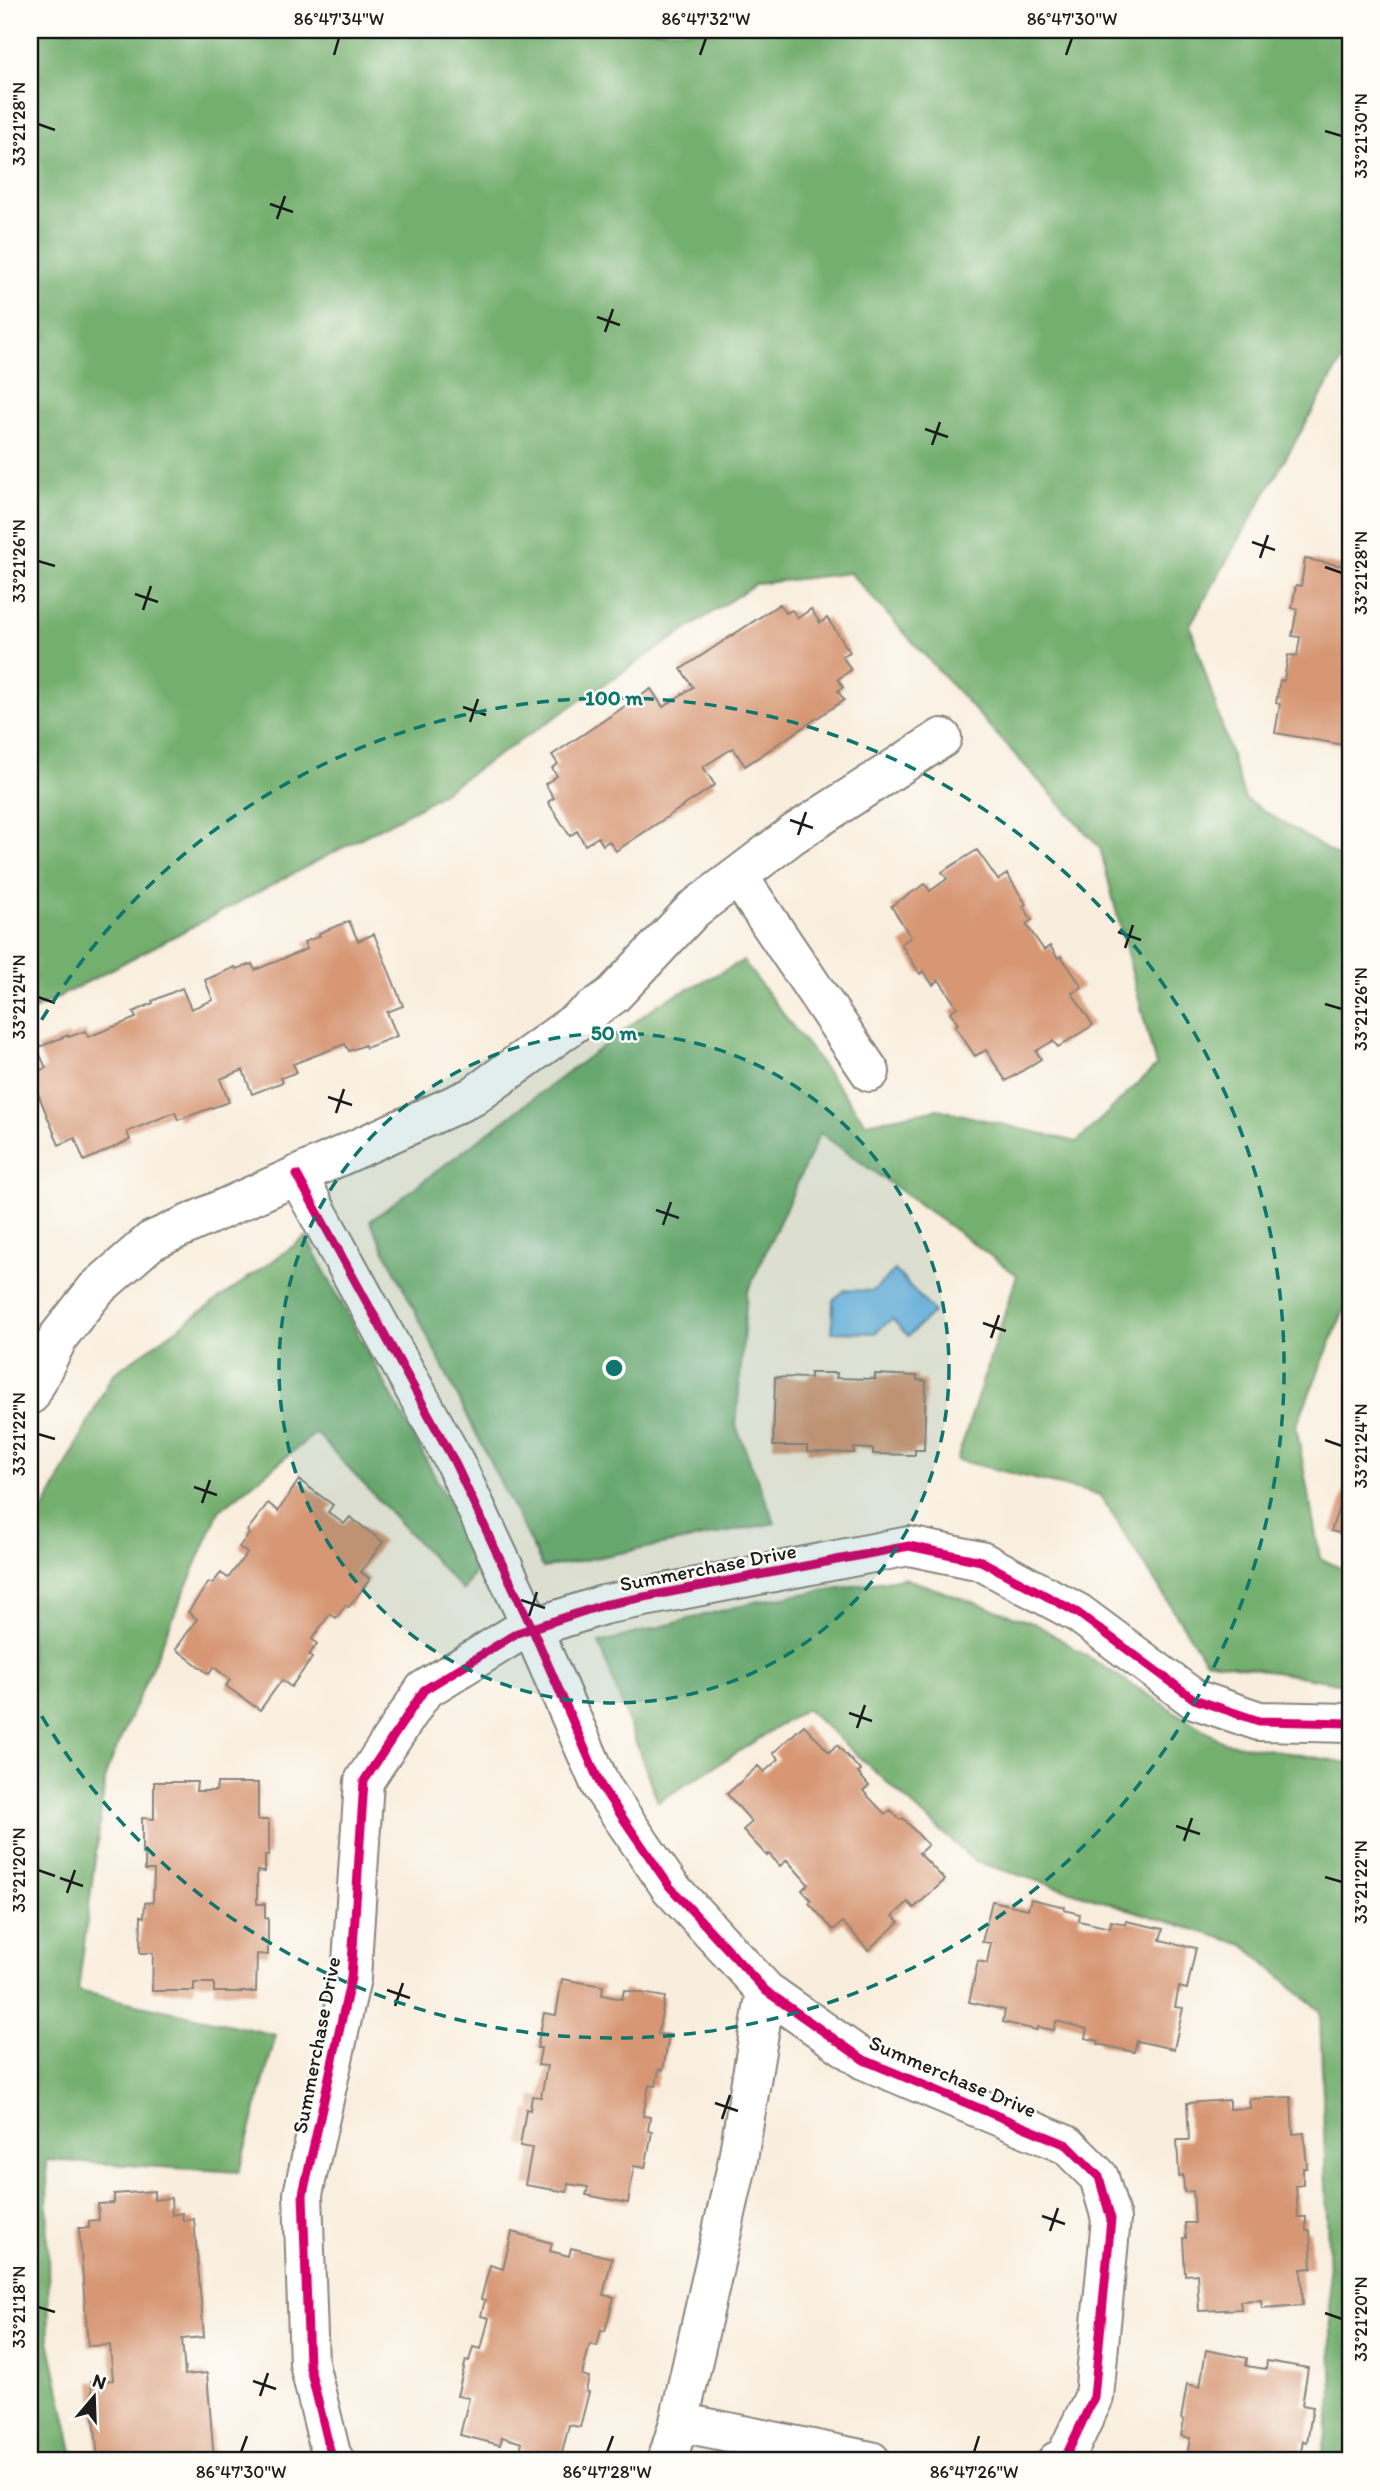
<svg xmlns="http://www.w3.org/2000/svg" width="1380" height="2491" viewBox="0 0 1380 2491" font-family="Itim,sans-serif">
<style>
.forest{fill:#73af6e;stroke:#486645;stroke-width:2}
.water{fill:#74b9eb;stroke:#486a84;stroke-width:2}
.building{fill:#d79774}
.lines{fill:none;stroke-linecap:round;stroke-linejoin:round}
.minor-casing{stroke:#8a857d;stroke-width:42}
.minor{stroke:#fff;stroke-width:38}
.cycleway-casing{stroke:#fdfcf7;stroke-width:13}
.cycleway{stroke:#d6006c;stroke-width:9}
.ticks{fill:none;stroke:#1c1c1c;stroke-width:2.5}
.ring{fill:none;stroke:#0f766e;stroke-width:3.5;stroke-dasharray:12 9}
.labels{text-anchor:middle;dominant-baseline:central;stroke-width:5;stroke-linejoin:round;paint-order:stroke}
.street-label{font-size:21px;fill:#1c1c1c;stroke:#fdfcf7}
.centre{fill:#0f766e;stroke:#fdfcf7;stroke-width:3.5}
.ring-label{font-size:21px;text-anchor:middle;font-weight:bold;fill:#0f766e;stroke:#fdfcf7;stroke-width:5;stroke-linejoin:round;paint-order:stroke}
.neatline{fill:none;stroke:#1c1c1c;stroke-width:2.5}
.ticks-label{font-size:18px;text-anchor:middle;fill:#1c1c1c}
</style>
<rect width="100%" height="100%" fill="#fdfcf7"/>
<filter id="ink" filterUnits="userSpaceOnUse"><feTurbulence type="fractalNoise" baseFrequency=".0143" numOctaves="2"/><feDisplacementMap in="SourceGraphic" scale="14" xChannelSelector="R" yChannelSelector="G"/><feConvolveMatrix kernelMatrix="1 2 1 2 8 2 1 2 1" color-interpolation-filters="sRGB"/></filter>
<filter id="wash" filterUnits="userSpaceOnUse"><feTurbulence type="fractalNoise" baseFrequency=".00686" numOctaves="4" result="noise"/><feDisplacementMap in="SourceGraphic" scale="28" xChannelSelector="R" yChannelSelector="G"/><feGaussianBlur stdDeviation="1.57" result="paint"/><feColorMatrix in="noise" values="0 0 0 0 0 0 0 0 0 0 0 0 0 0 0 0 0 1.4 0 .05"/><feComposite in="paint" operator="in"/></filter>
<g filter="url(#wash)">
<rect width="100%" height="100%" fill="#f9eede"/>
<path class="forest" d="M 30,30 L 1350,30 L 1350,346 L 1190,625 L 1245,799 L 1350,864 L 1350,1295 L 1296,1426 L 1320,1558 L 1350,1573 L 1350,1685 L 1205,1660 L 1100,1495 L 957,1460 L 1017,1275 L 820,1133 L 747,1293 L 736,1426 L 775,1523 L 543,1568 L 370,1221 L 660,1003 L 743,961 L 866,1123 L 938,1109 L 1077,1142 L 1156,1066 L 1100,848 L 850,573 L 755,584 L 422,806 L 30,1012 Z
M 306,1237 L 481,1562 L 463,1591 L 316,1433 L 219,1511 L 106,1773 L 78,1991 L 276,2035 L 239,2172 L 47,2160 L 49,2340 L 75,2461 L 30,2461 L 30,1537 L 112,1375 Z
M 904,1578 L 1036,1624 L 1223,1742 L 1350,1763 L 1350,2461 L 1321,2461 L 1333,2396 L 1320,2011 L 1244,1945 L 974,1861 L 806,1709 L 658,1802 L 599,1643 L 758,1601 Z"/>
<path class="water" d="M 895,1270 L 934,1312 L 908,1336 L 892,1319 L 875,1333 L 832,1332 L 833,1300 L 845,1290 L 873,1291 Z"/>
<g id="blocks">
<path class="building" d="M 1305,559 L 1350,567 L 1350,746 L 1275,733 L 1280,704 L 1276,703 L 1280,680 L 1284,681 L 1288,655 L 1297,656 L 1300,637 L 1292,636 L 1297,609 L 1292,608 L 1296,585 L 1301,586 Z
M 780,604 L 786,613 L 792,610 L 798,618 L 811,609 L 820,623 L 827,618 L 850,652 L 842,656 L 851,670 L 838,679 L 843,687 L 838,691 L 844,700 L 745,766 L 733,748 L 703,767 L 715,785 L 616,851 L 609,841 L 603,845 L 598,837 L 585,845 L 577,831 L 570,836 L 548,802 L 554,798 L 545,784 L 557,776 L 552,768 L 558,764 L 552,755 L 651,689 L 663,707 L 693,687 L 681,669 Z
M 977,850 L 998,880 L 1007,874 L 1026,904 L 1023,906 L 1032,920 L 1026,924 L 1044,950 L 1050,946 L 1058,958 L 1061,956 L 1082,987 L 1072,993 L 1093,1025 L 1058,1047 L 1053,1041 L 1036,1051 L 1041,1059 L 1006,1081 L 986,1050 L 975,1056 L 955,1026 L 958,1024 L 950,1012 L 957,1007 L 939,980 L 933,985 L 923,971 L 920,974 L 901,944 L 911,937 L 891,906 L 925,884 L 930,891 L 947,879 L 942,872 Z
M 349,921 L 358,941 L 374,934 L 403,1006 L 387,1012 L 397,1036 L 366,1048 L 365,1045 L 349,1051 L 345,1044 L 293,1064 L 297,1072 L 281,1078 L 283,1082 L 252,1094 L 243,1070 L 220,1079 L 229,1102 L 178,1120 L 175,1112 L 127,1132 L 130,1140 L 84,1161 L 75,1138 L 59,1145 L 30,1074 L 46,1068 L 37,1048 L 68,1035 L 69,1037 L 85,1031 L 88,1037 L 136,1018 L 133,1012 L 153,1003 L 152,1001 L 182,988 L 191,1009 L 213,1000 L 205,980 L 235,967 L 236,969 L 252,964 L 255,970 L 307,949 L 304,942 L 320,936 L 319,933 Z
M 810,1373 L 837,1373 L 836,1378 L 875,1379 L 875,1374 L 917,1376 L 917,1380 L 926,1381 L 924,1450 L 915,1450 L 915,1455 L 873,1454 L 873,1449 L 854,1448 L 854,1453 L 807,1452 L 807,1446 L 773,1446 L 775,1377 L 810,1378 Z
M 299,1480 L 333,1505 L 328,1512 L 344,1524 L 350,1517 L 383,1542 L 361,1572 L 370,1579 L 349,1607 L 346,1605 L 336,1618 L 330,1614 L 312,1639 L 317,1644 L 309,1655 L 312,1658 L 291,1687 L 282,1680 L 260,1710 L 226,1686 L 230,1680 L 214,1667 L 209,1674 L 176,1649 L 197,1619 L 188,1612 L 209,1582 L 212,1584 L 221,1573 L 228,1578 L 247,1553 L 239,1547 L 249,1534 L 247,1531 L 268,1503 L 278,1511 Z
M 1347,1483 L 1350,1484 L 1350,1536 L 1331,1531 Z
M 804,1725 L 829,1752 L 837,1745 L 861,1771 L 858,1773 L 869,1786 L 863,1791 L 885,1814 L 891,1810 L 900,1820 L 903,1818 L 928,1845 L 919,1853 L 945,1880 L 914,1908 L 908,1902 L 893,1916 L 899,1922 L 868,1950 L 843,1922 L 833,1930 L 809,1903 L 811,1900 L 802,1890 L 808,1884 L 787,1860 L 780,1866 L 769,1854 L 767,1856 L 743,1830 L 752,1822 L 727,1794 L 758,1766 L 764,1772 L 779,1759 L 773,1753 Z
M 154,1782 L 197,1782 L 196,1791 L 216,1791 L 217,1783 L 258,1783 L 258,1820 L 269,1820 L 269,1856 L 265,1855 L 265,1872 L 257,1871 L 257,1904 L 265,1904 L 265,1918 L 268,1918 L 268,1955 L 257,1954 L 256,1992 L 214,1992 L 214,1983 L 194,1983 L 194,1991 L 152,1991 L 153,1953 L 140,1953 L 141,1916 L 144,1917 L 145,1903 L 153,1902 L 154,1870 L 145,1870 L 145,1854 L 142,1854 L 142,1818 L 154,1819 Z
M 1031,1899 L 1065,1907 L 1064,1910 L 1080,1914 L 1079,1921 L 1110,1928 L 1111,1921 L 1125,1924 L 1126,1921 L 1163,1929 L 1160,1940 L 1196,1948 L 1187,1989 L 1179,1987 L 1175,2007 L 1183,2008 L 1174,2049 L 1137,2041 L 1134,2052 L 1098,2044 L 1099,2041 L 1085,2038 L 1087,2029 L 1056,2021 L 1054,2030 L 1037,2027 L 1037,2030 L 1003,2022 L 1005,2010 L 969,2002 L 978,1961 L 987,1963 L 991,1943 L 982,1942 L 992,1901 L 1028,1909 Z
M 562,1979 L 603,1986 L 602,1995 L 622,1999 L 624,1990 L 665,1997 L 658,2034 L 669,2035 L 663,2070 L 659,2069 L 656,2086 L 649,2085 L 643,2116 L 650,2117 L 648,2131 L 652,2132 L 645,2168 L 634,2166 L 628,2203 L 586,2195 L 588,2187 L 568,2184 L 567,2192 L 525,2185 L 532,2148 L 520,2146 L 526,2109 L 530,2110 L 532,2096 L 541,2097 L 547,2066 L 538,2065 L 541,2048 L 537,2048 L 544,2013 L 556,2015 Z
M 1291,2097 L 1293,2134 L 1304,2133 L 1307,2168 L 1303,2168 L 1303,2185 L 1296,2186 L 1298,2217 L 1306,2217 L 1306,2231 L 1310,2231 L 1312,2268 L 1301,2269 L 1303,2305 L 1262,2308 L 1261,2300 L 1240,2301 L 1241,2309 L 1199,2311 L 1197,2274 L 1185,2275 L 1183,2238 L 1186,2238 L 1185,2223 L 1195,2223 L 1193,2191 L 1184,2192 L 1183,2175 L 1179,2176 L 1177,2140 L 1189,2140 L 1187,2103 L 1229,2100 L 1229,2109 L 1250,2108 L 1249,2099 Z
M 154,2191 L 154,2200 L 171,2198 L 172,2215 L 182,2213 L 183,2221 L 194,2219 L 204,2337 L 182,2339 L 185,2375 L 207,2373 L 214,2461 L 98,2461 L 91,2382 L 113,2380 L 110,2345 L 88,2346 L 79,2228 L 89,2228 L 89,2221 L 99,2220 L 98,2204 L 114,2203 L 114,2194 Z
M 512,2232 L 552,2243 L 550,2251 L 569,2256 L 571,2248 L 612,2258 L 603,2295 L 614,2297 L 605,2331 L 601,2330 L 597,2346 L 590,2344 L 582,2375 L 589,2377 L 586,2391 L 589,2392 L 580,2427 L 569,2425 L 560,2461 L 520,2450 L 522,2443 L 502,2437 L 500,2445 L 460,2435 L 469,2398 L 457,2396 L 466,2360 L 469,2361 L 473,2347 L 481,2349 L 489,2318 L 481,2316 L 485,2300 L 481,2299 L 490,2265 L 503,2269 Z
M 1206,2350 L 1247,2358 L 1246,2366 L 1266,2369 L 1267,2361 L 1308,2368 L 1302,2405 L 1313,2407 L 1307,2442 L 1303,2441 L 1300,2457 L 1293,2456 L 1292,2461 L 1186,2461 L 1190,2438 L 1181,2436 L 1184,2420 L 1181,2419 L 1187,2384 L 1200,2387 Z"/>
</g>
</g>
<g filter="url(#ink)">
<use href="#blocks" fill-opacity="0" stroke="#8a857d" stroke-width="2"/>
<g class="lines">
<defs>
<path id="minor" d="M 738,876 L 870,1072
M 297,1175 L 454,1461 L 532,1628 L 601,1786 L 670,1887 L 766,1991 L 864,2060 L 1067,2145 L 1099,2177 L 1111,2219 L 1094,2397 L 1065,2458 L 1057,2461
M 30,1395 L 59,1336 L 96,1289 L 151,1241 L 472,1097 L 613,995 L 694,909 L 738,876 L 792,835 L 942,738
M 679,2422 L 871,2461
M 335,2461 L 331,2454 L 309,2364 L 303,2194 L 351,1978 L 364,1781 L 424,1690 L 517,1633 L 603,1605 L 909,1546 L 981,1561 L 1078,1613 L 1194,1699 L 1259,1721 L 1350,1723
M 667,2461 L 679,2422 L 737,2165 L 766,1991"/>
</defs>
<use href="#minor" class="minor-casing"/>
<use href="#minor" class="minor"/>
<defs>
<path id="cycleway" d="M 297,1175 L 454,1461 L 532,1628 L 601,1786 L 670,1887 L 766,1991 L 864,2060 L 1067,2145 L 1099,2177 L 1111,2219 L 1094,2397 L 1065,2458 L 1057,2461
M 335,2461 L 331,2454 L 309,2364 L 303,2194 L 351,1978 L 364,1781 L 424,1690 L 517,1633 L 603,1605 L 909,1546 L 981,1561 L 1078,1613 L 1194,1699 L 1259,1721 L 1350,1723"/>
</defs>
<use href="#cycleway" class="cycleway-casing"/>
<use href="#cycleway" class="cycleway"/>
</g>
</g>
<path class="ticks" d="M 334,55 L 339,38M 700,55 L 706,38M 1066,55 L 1072,38M 38,124 L 55,130M 1325,131 L 1342,136M 270,204 L 293,212M 277,219 L 285,196M 597,317 L 620,325M 605,332 L 613,309M 925,429 L 948,437M 932,445 L 940,422M 1252,542 L 1275,550M 1260,558 L 1268,535M 38,561 L 55,566M 1325,567 L 1342,573M 135,594 L 158,602M 143,610 L 151,586M 463,707 L 486,715M 470,722 L 478,699M 790,820 L 813,828M 798,835 L 806,812M 1118,932 L 1141,940M 1125,948 L 1133,925M 38,997 L 55,1003M 1325,1004 L 1342,1009M 328,1097 L 352,1105M 336,1113 L 344,1089M 656,1210 L 679,1218M 663,1225 L 671,1202M 983,1323 L 1006,1331M 991,1338 L 999,1315M 38,1434 L 55,1439M 1325,1440 L 1342,1446M 194,1487 L 217,1495M 202,1503 L 210,1480M 521,1600 L 545,1608M 529,1616 L 537,1592M 849,1713 L 872,1721M 857,1728 L 865,1705M 1176,1826 L 1200,1834M 1184,1841 L 1192,1818M 38,1870 L 55,1876M 1325,1877 L 1342,1882M 60,1878 L 83,1886M 67,1893 L 75,1870M 387,1990 L 410,1998M 395,2006 L 403,1983M 715,2103 L 738,2111M 722,2119 L 730,2095M 1042,2216 L 1065,2224M 1050,2231 L 1058,2208M 38,2307 L 55,2312M 1325,2313 L 1342,2319M 253,2381 L 276,2389M 260,2396 L 268,2373M 241,2452 L 247,2436M 607,2452 L 613,2436M 974,2452 L 979,2436"/>
<circle cx="614" cy="1368" r="335" fill="#0f766e" fill-opacity=".12"/>
<g class="ring">
<circle cx="614" cy="1368" r="335"/>
<path d="M31 1038A670 670 0 1 1 31 1698"/>
</g>
<g class="labels">
<g class="street-label">
<text transform="translate(708 1567) rotate(-11)">Summerchase Drive</text>
<text transform="translate(316 2045) rotate(-79)">Summerchase Drive</text>
<text transform="translate(953 2076) rotate(23)">Summerchase Drive</text>
</g>
</g>
<circle cx="614" cy="1368" r="10" class="centre"/>
<g class="ring-label">
<text x="614" y="705">100 m</text>
<text x="614" y="1040">50 m</text>
</g>
<rect width="1380" height="2491" fill="none" stroke="#fdfcf7" stroke-width="77"/>
<g transform="translate(94 2397) rotate(19)" stroke="#fdfcf7" stroke-width="5" paint-order="stroke">
<path d="M0-5L12 26L0 18L-12 26Z" fill="#1c1c1c"/>
<text y="-10" font-size="19" font-weight="bold" text-anchor="middle" fill="#1c1c1c">N</text>
</g>
<rect x="38" y="38" width="1304" height="2414" class="neatline"/>
<g class="ticks-label">
<text x="339" y="25">86°47'34"W</text>
<text x="706" y="25">86°47'32"W</text>
<text x="1072" y="25">86°47'30"W</text>
<text transform="translate(19 124) rotate(-90)" y="6">33°21'28"N</text>
<text transform="translate(1361 136) rotate(-90)" y="6">33°21'30"N</text>
<text transform="translate(19 561) rotate(-90)" y="6">33°21'26"N</text>
<text transform="translate(1361 573) rotate(-90)" y="6">33°21'28"N</text>
<text transform="translate(19 997) rotate(-90)" y="6">33°21'24"N</text>
<text transform="translate(1361 1009) rotate(-90)" y="6">33°21'26"N</text>
<text transform="translate(19 1434) rotate(-90)" y="6">33°21'22"N</text>
<text transform="translate(1361 1446) rotate(-90)" y="6">33°21'24"N</text>
<text transform="translate(19 1870) rotate(-90)" y="6">33°21'20"N</text>
<text transform="translate(1361 1882) rotate(-90)" y="6">33°21'22"N</text>
<text transform="translate(19 2307) rotate(-90)" y="6">33°21'18"N</text>
<text transform="translate(1361 2319) rotate(-90)" y="6">33°21'20"N</text>
<text x="241" y="2478">86°47'30"W</text>
<text x="607" y="2478">86°47'28"W</text>
<text x="974" y="2478">86°47'26"W</text>
</g>
</svg>
